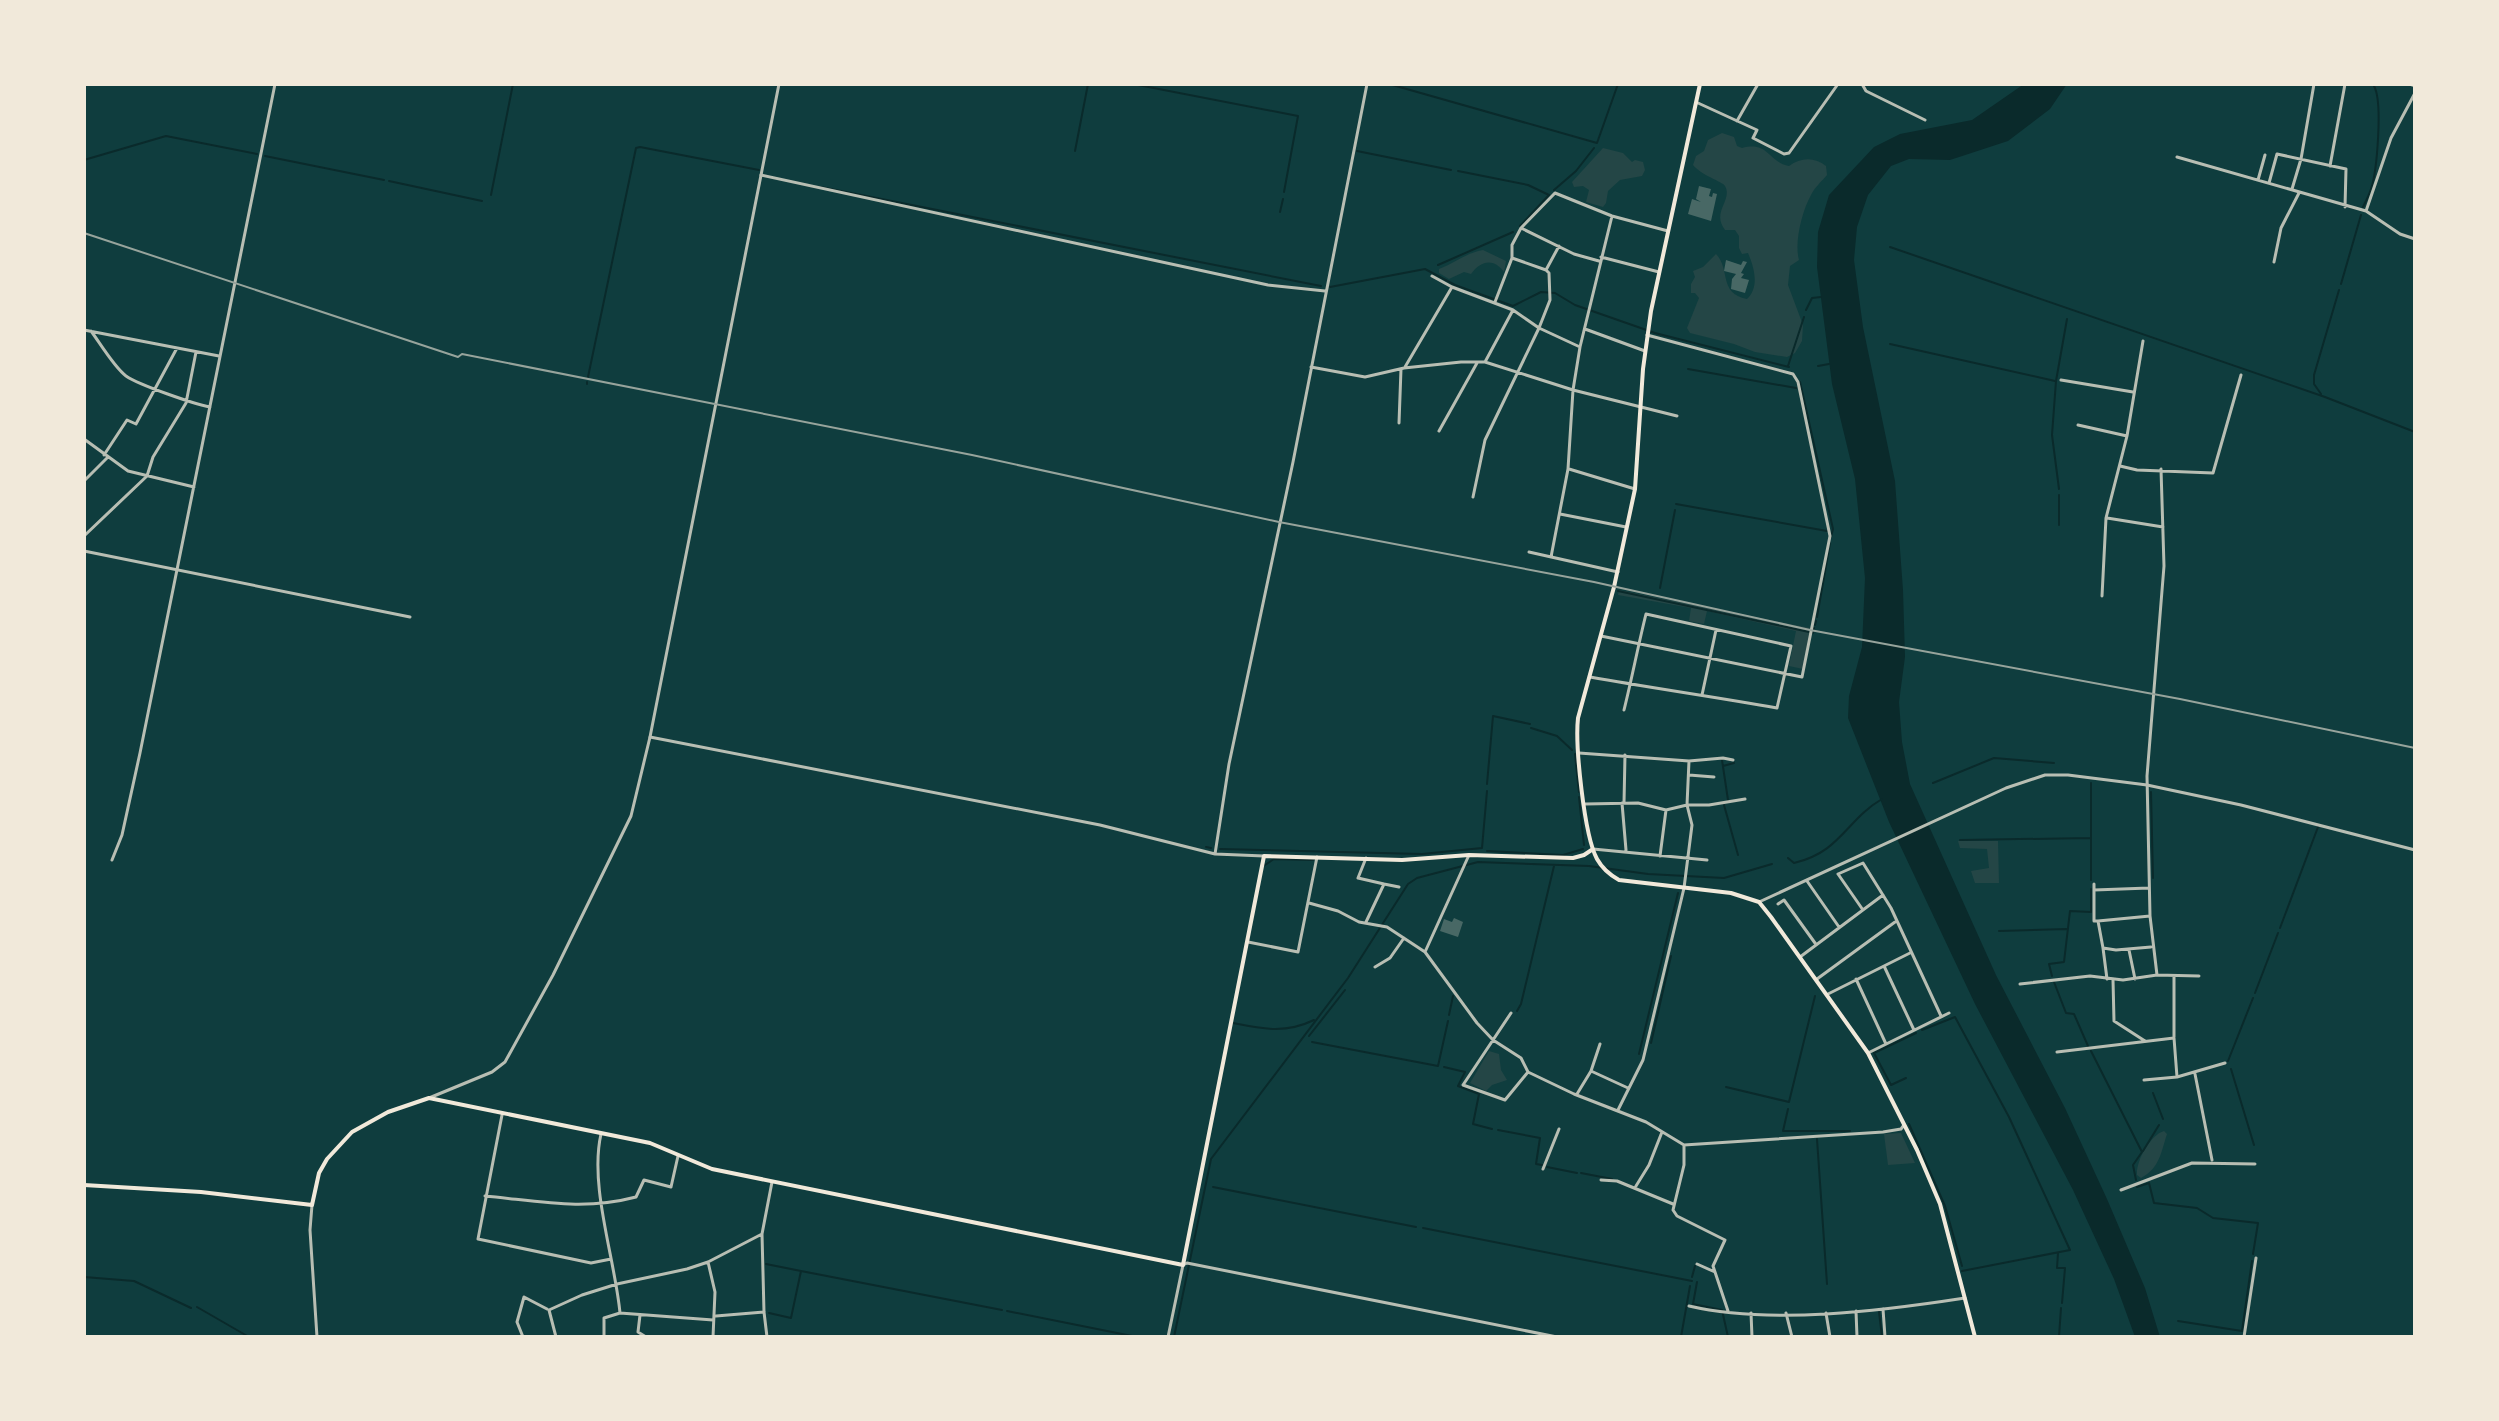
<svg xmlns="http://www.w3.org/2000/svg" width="2499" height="1421" viewBox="0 0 2499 1421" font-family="'PT Serif',serif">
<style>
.green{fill:#244646}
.water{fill:#0a2a2b}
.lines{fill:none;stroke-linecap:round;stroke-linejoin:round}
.stream{stroke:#0a2a2b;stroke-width:2}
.building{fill:#486865}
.minor{stroke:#b8beb3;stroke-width:3}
.tertiary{stroke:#b8beb3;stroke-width:3}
.secondary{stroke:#f1e9da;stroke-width:4}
.primary{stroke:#f1e9da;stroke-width:4}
.rail{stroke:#97a49c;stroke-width:2}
</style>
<rect width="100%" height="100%" fill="#0f3d3e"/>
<path class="green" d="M 1722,133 L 1734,137 L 1737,146 L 1742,148 C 1769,141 1768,162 1789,166 C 1801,157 1815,157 1826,166 L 1827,175 C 1822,181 1814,188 1811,195 C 1802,211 1794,243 1799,260 L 1790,266 L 1788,285 L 1803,325 L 1802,341 L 1795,353 L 1787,357 L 1755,352 L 1734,344 L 1690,333 L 1687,328 L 1699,298 L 1695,293 L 1691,293 L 1691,284 L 1695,277 L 1693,271 L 1703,267 L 1716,254 C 1731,270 1718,293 1747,299 C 1760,287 1754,267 1748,253 L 1742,254 L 1739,248 L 1739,236 L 1735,230 L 1725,230 C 1711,212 1733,200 1725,186 C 1722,181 1702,176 1693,165 L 1696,156 L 1704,151 L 1708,140 Z
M 1603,148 L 1623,153 L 1632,162 L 1635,160 L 1643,162 L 1645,170 L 1642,176 L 1620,180 L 1608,191 L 1606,203 L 1603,207 L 1586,202 L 1589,190 L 1583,186 L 1574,187 L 1572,182 Z
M 1483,250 L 1506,261 L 1504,272 C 1494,258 1481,260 1471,274 L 1464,272 L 1449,279 L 1439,273 L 1439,269 C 1455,263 1466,253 1483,250 Z
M 1619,590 L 1810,628 L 1803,669 L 1789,666 L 1796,631 L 1707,611 L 1704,624 L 1689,621 L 1691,608 L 1618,595 Z
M 1958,841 L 1998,841 L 1999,883 L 1975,883 L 1971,871 L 1989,868 L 1987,849 L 1960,848 Z
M 1489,1051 L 1499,1054 L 1501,1070 L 1507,1080 L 1492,1085 L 1486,1091 L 1470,1083 Z
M 2164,1131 L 2167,1134 C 2161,1152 2160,1168 2141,1178 L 2137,1175 C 2136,1161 2150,1135 2164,1131 Z
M 1901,1133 L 1915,1163 L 1888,1165 L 1884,1134 Z"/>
<path class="water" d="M 2024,84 L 2067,84 L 2050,109 L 2008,141 L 1950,160 L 1909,159 L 1891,166 L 1868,195 L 1857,227 L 1854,260 L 1863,327 L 1895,481 L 1903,590 L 1905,657 L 1899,702 L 1902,742 L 1910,784 L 1996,975 L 2065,1108 L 2107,1199 L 2145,1288 L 2160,1337 L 2135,1337 L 2114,1279 L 2073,1190 L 1975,1004 L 1889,822 L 1848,718 L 1849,696 L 1862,647 L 1865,578 L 1855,479 L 1832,384 L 1817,267 L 1818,232 L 1829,195 L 1874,147 L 1900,134 L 1972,120 Z"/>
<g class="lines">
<path class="stream" d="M 1133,84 L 1298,116 L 1284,192
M 1389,84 L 1597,143 L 1618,84
M 1075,151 L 1088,84
M 1357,151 L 1451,170
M 265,156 L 384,180
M 84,160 L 166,136 L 257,154
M 1458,171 L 1528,185 L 1549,195 L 1520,226
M 389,181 L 482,201
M 821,187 L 1321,286
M 1554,190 L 1576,171 L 1594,148
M 491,195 L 513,84
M 2363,207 C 2366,201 2369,195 2371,189 C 2377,171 2383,102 2374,86
M 1280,212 L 1283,199
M 1890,247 L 2325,397 L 2415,432
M 1438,265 L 1513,232
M 2341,284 L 2361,215
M 1330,287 L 1425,269 L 1455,285 L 1513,306 L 1541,292 L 1555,293 L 1575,305 L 1655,333 L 1789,367
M 1806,310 L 1812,298 L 1821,297
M 1890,344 L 2055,381
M 1788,366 L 1804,317
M 1818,366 L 1829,364
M 1688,369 L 1796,388
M 588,377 L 636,148 L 640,147 L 759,170
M 1800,382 L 1833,529 L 1831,537
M 587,384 L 587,382
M 2321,394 L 2314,384 L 2314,375 L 2339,290
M 2059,489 L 2052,435 L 2056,381 L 2067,319
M 1676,504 L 1827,531
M 2059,525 L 2059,495
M 1660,588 L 1675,510
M 1618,591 L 1809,632
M 1817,617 L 1830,543
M 1815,625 L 1816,621
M 1813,633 L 1814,628
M 1531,728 L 1557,736 L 1572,750
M 1575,754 L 1579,792
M 1722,760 L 1728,800
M 1723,766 L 1734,763
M 1933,783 L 1994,758 L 2054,763
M 1487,784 L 1493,716 L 1530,724
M 2151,792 L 2153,878
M 1579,797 L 1584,845
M 1724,805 L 1738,855
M 1960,840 L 2091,838
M 1206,847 L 1211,848
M 1220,849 L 1422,854 L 1482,848 L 1487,791
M 1487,851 L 1563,855 L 1583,849
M 1788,858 L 1794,863 C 1841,852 1846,820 1882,799
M 1265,865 L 1274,859 L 1313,860
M 2091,880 L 2091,783
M 2280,928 L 2318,827
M 1999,931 L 2067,929
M 2052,976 L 2049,964 L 2064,962 L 2070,911 L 2091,912 L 2091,889
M 2054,982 L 2066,1013 L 2074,1014 L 2088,1046
M 2255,993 L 2278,933
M 1517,1011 L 1521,1004 L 1554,866
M 1449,1015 L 1453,996
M 1233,1023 C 1263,1029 1285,1034 1314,1020
M 1922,1030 L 1955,1017 L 2009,1117 L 2070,1250 L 1962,1271
M 1309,1036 L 1345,990
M 1312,1042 L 1438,1066 L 1448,1021
M 1651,1043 L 1671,956
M 2091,1051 L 2142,1152 L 2133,1165 L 2136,1180
M 1639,1054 L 1678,893
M 2228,1061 L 2253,998
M 1444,1067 L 1465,1072 L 1458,1086 L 1479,1094 L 1473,1124 L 1492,1129
M 2231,1069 L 2254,1145
M 1906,1078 L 1891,1085 L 1874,1053 L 1916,1033
M 1726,1087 L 1789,1102 L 1815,996
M 2153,1093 L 2163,1119
M 1788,1109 L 1783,1131 L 1850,1131
M 1909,1124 L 1945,1206 L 1962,1266
M 1498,1130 L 1540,1138 L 1536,1164 L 1542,1165
M 1817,1139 L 1827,1284
M 2143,1151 L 2159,1125
M 1547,1167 L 1577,1173
M 1581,1173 L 1612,1179
M 1213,1187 L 1416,1227
M 2137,1187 L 2149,1183 L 2154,1203 L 2197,1208 L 2213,1218 L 2258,1223 L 2253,1254
M 1423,1228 L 1692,1281
M 2058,1253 L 2057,1268 L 2065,1268 L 2062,1303
M 766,1264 L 801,1271 L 791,1318 L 769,1313
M 801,1271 L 1002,1310
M 84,1277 L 134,1281 L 191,1308
M 1692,1277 L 1695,1266
M 1697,1282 L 1693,1304 L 1722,1310 L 1728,1337
M 197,1307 L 249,1337
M 1007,1311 L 1137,1337
M 1879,1312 L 1882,1337
M 2178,1321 L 2242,1331 L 2252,1261
M 1888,1336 L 1898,1337
M 1174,1337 L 1211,1159 L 1348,978 L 1408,884 L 1417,878 L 1478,862 L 1589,866 L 1648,874 L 1724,878 L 1772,864
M 1681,1337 L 1690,1286
M 2059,1337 L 2061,1308"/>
</g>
<path class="building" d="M 1699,186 L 1711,189 L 1709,196 L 1712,197 L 1713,193 L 1717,194 L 1711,221 L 1688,214 L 1692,199 L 1701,202 L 1696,199 Z
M 1726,260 L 1741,265 L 1743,261 L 1747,262 L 1741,273 L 1744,274 L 1741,278 L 1749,280 L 1745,293 L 1731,289 L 1732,279 L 1736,274 L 1724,271 Z
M 1454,918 L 1463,922 L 1458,937 L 1440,931 L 1444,919 L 1452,922 Z"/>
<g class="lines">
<path class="minor" d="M 1862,84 L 1866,91 L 1925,120
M 1698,103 L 1757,130 L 1753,138 L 1784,154 L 1789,153 L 1838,84
M 1737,121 L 1758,84
M 2177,157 L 2366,211 L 2400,234 L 2415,239
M 2330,166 L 2345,84
M 761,175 L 1268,285 L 1325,291
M 2258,180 L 2265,155
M 2269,183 L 2277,154 L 2346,169 L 2345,207
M 2292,189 L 2301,159 L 2314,84
M 2366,211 L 2391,138 L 2415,93
M 1521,228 L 1574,254 L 1599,261
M 1601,257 L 1659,272
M 2274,262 L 2281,228 L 2299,193
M 1546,270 L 1559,246
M 1432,276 L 1452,287 L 1513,310 L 1539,328 L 1580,347
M 1495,302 L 1512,258 L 1512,245 L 1521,228 L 1555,193 L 1612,216 L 1668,231
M 1585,329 L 1645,351
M 84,330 L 219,356
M 91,331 C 100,343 114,367 126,376 C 139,385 194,404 210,407
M 1485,362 L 1513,310
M 1311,367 L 1365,377 L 1404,368 L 1461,362 L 1485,362 L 1573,390 L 1677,416
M 1405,367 L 1452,287
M 2061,380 L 2133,392
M 1399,423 L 1401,369
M 2078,425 L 2127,436
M 1439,431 L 1477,363
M 84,439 L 128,471 L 194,487
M 104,455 L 127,420 L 136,424 L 177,348
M 2120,466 L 2137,470 L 2213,473 L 2241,375
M 1569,469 L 1635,489
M 84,481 L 107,458
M 1473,497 L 1485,440 L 1539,328 L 1550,300 L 1549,273 L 1546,270 L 1512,258
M 1560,514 L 1626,527
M 2107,518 L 2163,527
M 84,536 L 147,476 L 153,457 L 186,403 L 196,352
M 1529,552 L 1618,572
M 1551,557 L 1568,469 L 1573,390 L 1580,347 L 1612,216
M 2102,596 L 2106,518 L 2127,436 L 2143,341
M 1601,636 L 1802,677 L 1830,536 L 1798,382 L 1793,374 L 1647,335
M 1590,677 C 1652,688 1715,697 1777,708 L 1791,646 L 1646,614 C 1638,646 1632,678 1624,710
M 1702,695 L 1716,630
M 650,737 L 1100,825 L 1215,854 L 1264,856
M 1579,753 L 1689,761 L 1723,758 L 1733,760
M 1689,775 L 1714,777
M 1622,803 L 1626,850
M 1624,803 L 1625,755
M 1585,804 L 1638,803 L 1666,810 L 1687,805 L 1709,805 L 1745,799
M 1593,849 L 1707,860
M 1215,854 L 1229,764 L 1293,462 L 1367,84
M 1660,856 L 1666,810
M 1366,858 L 1358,878 L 1384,884
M 112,860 L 122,835 L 140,753 L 275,84
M 1807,881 L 1839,927
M 2094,884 L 2094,921 L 2098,921 L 2103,948 L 2116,950 L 2151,947
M 2094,890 L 2149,888
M 1309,903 L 1338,911 L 1359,922 L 1387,927 L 1425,952 L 1477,1023 L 1493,1040 L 1521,1058 L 1528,1072 L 1574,1094 L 1646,1122 L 1684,1145 L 1883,1132 L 1901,1129 L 1904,1125
M 1778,904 L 1784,900 L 1815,943
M 1863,910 L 1838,874 L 1863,863 L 1891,908 L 1941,1016
M 2098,921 L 2150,916
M 1366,922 L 1384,884 L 1399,887
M 1248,942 L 1298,952 L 1317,857
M 2103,948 L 2107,979
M 2129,950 L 2135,979
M 1425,952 L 1469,855
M 1800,957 L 1883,895
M 1884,966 L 1914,1030
M 1375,967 L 1390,958 L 1404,938
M 2157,975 L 2150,916 L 2147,776 L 2164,566 L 2161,469
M 2174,976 L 2174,1037
M 1817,979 L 1895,922
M 1856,979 L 1886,1044
M 2113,980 L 2114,1021 L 2145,1041
M 2020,984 L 2090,976 L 2123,980 L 2157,975 L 2199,976
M 1828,994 L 1910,953
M 1511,1013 L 1463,1085 L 1505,1100 L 1528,1072
M 2057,1052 L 2174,1038 L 2177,1077 L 2225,1063
M 1868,1053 L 1949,1013
M 1591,1071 L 1600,1044
M 2195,1074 L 2212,1160
M 2144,1080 L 2177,1077
M 1577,1094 L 1591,1071 L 1628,1088
M 1618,1110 L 1643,1060 L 1684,888 L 1692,825 L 1687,805 L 1689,761
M 502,1115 L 478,1239 L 591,1263 L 611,1259
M 601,1134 C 589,1186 615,1259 620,1313
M 1684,1145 L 1684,1165 L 1673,1210 L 1677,1216 L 1725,1240 L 1713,1266 L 1728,1311
M 1543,1169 L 1559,1129
M 1601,1180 L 1617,1181 L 1673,1204
M 1636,1186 L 1649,1165 L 1662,1132
M 2121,1190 L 2192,1163 L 2255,1164
M 485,1196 C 539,1201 583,1211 636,1197 L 644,1180 L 671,1187 L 678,1156
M 708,1262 L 715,1292 L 713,1337
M 1697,1264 L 1715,1272
M 1689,1306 C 1771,1325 1881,1311 1965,1298
M 1883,1309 L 1885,1337
M 1856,1311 L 1857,1337
M 1751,1313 L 1752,1337
M 1786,1313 L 1792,1337
M 1826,1313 L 1830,1337
M 640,1315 L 638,1332 L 646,1337
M 716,1316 L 764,1312
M 523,1337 L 517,1322 L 524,1297 L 547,1309
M 556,1337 L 549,1310 L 582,1295 L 617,1284 L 687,1269 L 708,1262 L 762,1234
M 604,1337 L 604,1318 L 620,1313 L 713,1320
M 767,1337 L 764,1312 L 762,1234 L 772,1182
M 2244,1337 L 2256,1258"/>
<path class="tertiary" d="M 84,551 L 410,617
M 1759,902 L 2006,788 L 2045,775 L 2068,775 L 2147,785 L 2241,805 L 2415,850
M 429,1098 L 492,1072 L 505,1062 L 553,975 L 631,816 L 650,737 L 779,84
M 312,1205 L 310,1230 L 317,1337
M 1168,1337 L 1183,1265 L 1187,1263 L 1557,1337"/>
<path class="secondary" d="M 1700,84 L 1651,311 L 1643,369 L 1635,489 L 1614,587 L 1578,718 C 1575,745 1584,835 1597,859 C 1602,868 1610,875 1619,880 L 1731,893 L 1759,902 L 1771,917 L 1868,1053 L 1917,1150 L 1940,1204 L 1975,1337
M 84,1185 L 201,1192 L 312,1205 L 319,1173 L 327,1159 L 352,1132 L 388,1112 L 429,1098 L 650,1143 L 712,1169 L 1183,1265 L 1264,856 L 1402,860 L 1469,855 L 1573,858 L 1584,855 L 1593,849"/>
<path class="primary" d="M 2411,84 L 2415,85"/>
<path class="rail" d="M 84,233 L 458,357 L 462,354 L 972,455 L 1279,522 L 1594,582 L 1810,630 L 2180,699 L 2415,748"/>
</g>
<rect width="2499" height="1421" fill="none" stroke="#f1e9da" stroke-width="172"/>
</svg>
